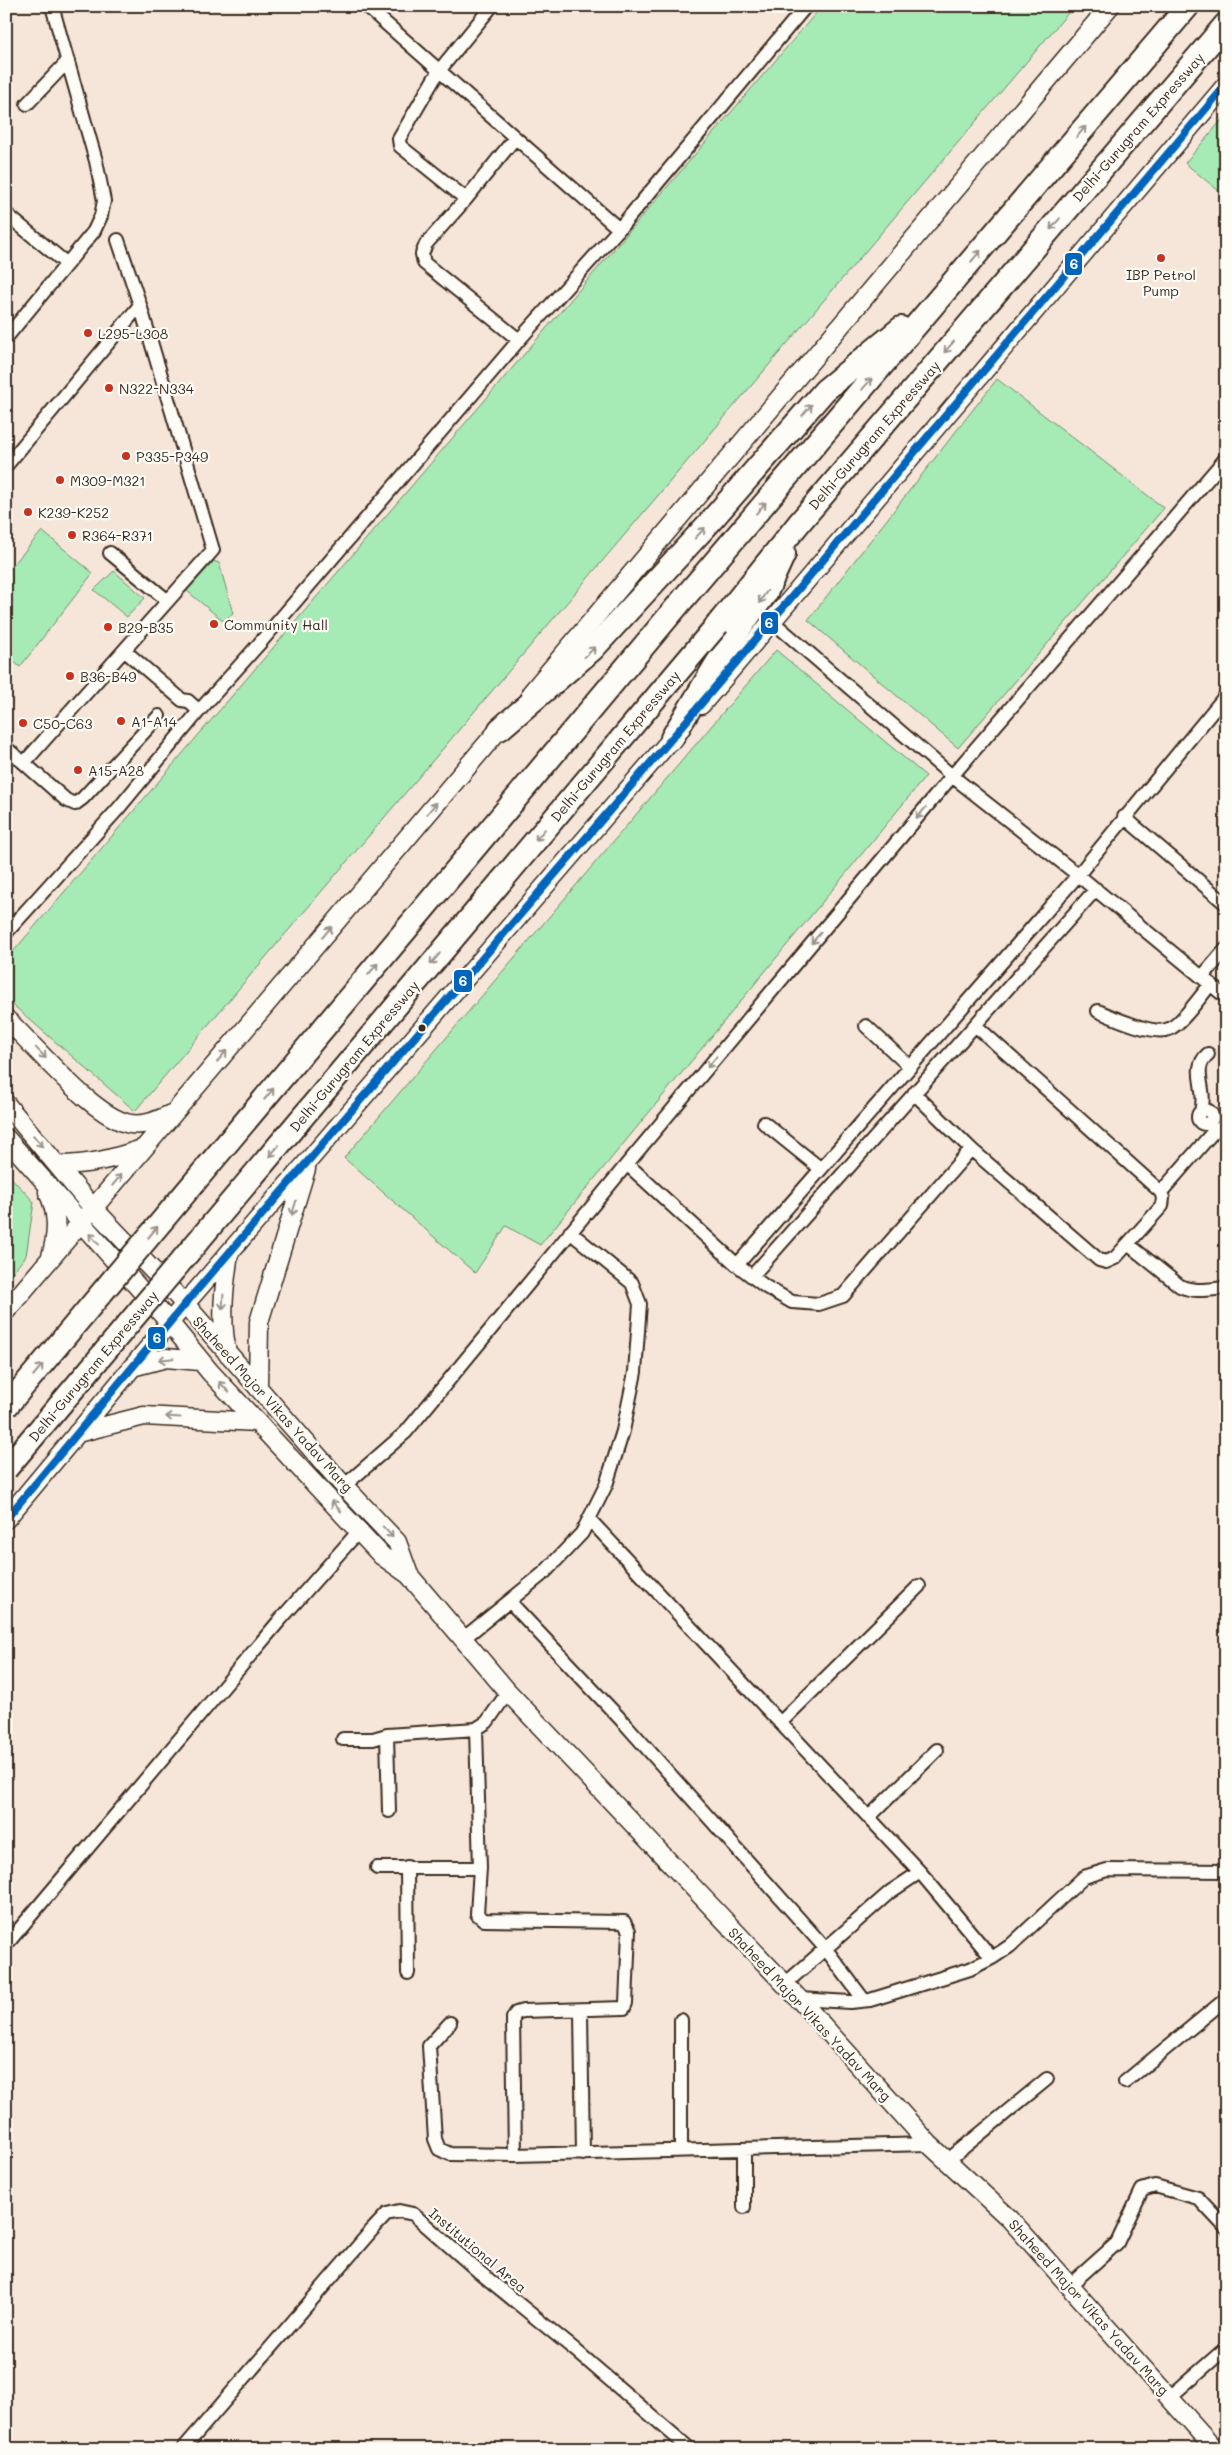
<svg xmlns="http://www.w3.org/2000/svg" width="1232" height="2455" viewBox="0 0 1232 2455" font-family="Mali,sans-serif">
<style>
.green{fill:#a6eab5;stroke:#708a6a}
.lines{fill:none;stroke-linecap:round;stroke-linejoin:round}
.street-casing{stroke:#3b2a1e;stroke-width:16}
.secondary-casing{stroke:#3b2a1e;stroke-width:21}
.highway-casing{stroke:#3b2a1e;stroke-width:26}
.street{stroke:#fdfcf7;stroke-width:12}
.secondary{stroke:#fdfcf7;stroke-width:18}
.highway{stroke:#fdfcf7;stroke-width:22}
.highway-bridge-casing{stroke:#3b2a1e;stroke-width:26;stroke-linecap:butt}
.highway-bridge{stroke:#fdfcf7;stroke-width:22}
.bus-1-casing{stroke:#fdfcf7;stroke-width:11}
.bus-1{stroke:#0065bd;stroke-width:8}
.oneway{stroke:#9c938a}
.poi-dot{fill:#c8321e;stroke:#fdfcf7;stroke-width:2}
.bus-dot{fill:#3b2a1e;stroke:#fdfcf7;stroke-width:2}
.labels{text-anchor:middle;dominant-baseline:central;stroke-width:4.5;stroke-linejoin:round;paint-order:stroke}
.street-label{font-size:14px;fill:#3b2a1e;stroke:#fdfcf7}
.poi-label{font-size:14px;fill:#3b2a1e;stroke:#fdfcf7;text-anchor:start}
.line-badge{stroke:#fdfcf7;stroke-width:2}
.badge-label{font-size:14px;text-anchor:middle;font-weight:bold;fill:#fff}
</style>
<rect width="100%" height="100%" fill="#f6e6da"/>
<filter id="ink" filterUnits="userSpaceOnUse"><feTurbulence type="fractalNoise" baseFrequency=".02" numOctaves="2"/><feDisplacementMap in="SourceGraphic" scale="10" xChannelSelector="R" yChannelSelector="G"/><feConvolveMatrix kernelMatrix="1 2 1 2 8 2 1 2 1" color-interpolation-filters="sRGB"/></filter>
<g filter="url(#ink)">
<path class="green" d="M 822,6 L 1074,6 L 135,1111 L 6,999 L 6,960 Z
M 1226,115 L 1226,197 L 1185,163 Z
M 997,379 L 1164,508 L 958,748 L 808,620 Z
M 42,531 L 93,573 L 20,667 L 6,655 L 6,573 Z
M 214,561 L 219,563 L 233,613 L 223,621 L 187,591 Z
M 114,571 L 145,598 L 127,617 L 94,590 Z
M 776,650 L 926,776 L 540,1245 L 506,1226 L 475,1273 L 344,1158 Z
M 6,1172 L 34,1202 L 26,1256 L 6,1280 Z"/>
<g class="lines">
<defs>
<path id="street" d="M 366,6 L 619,229
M 27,104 L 68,61
M 515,138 L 466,199 L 426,244 L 422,254 L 424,263 L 519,340
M 466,199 L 400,146 L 399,139 L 438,72 L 492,6
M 6,214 L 67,264
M 118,240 L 140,305
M 6,338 L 94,231 L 101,216 L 104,201 L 96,161 L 52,6
M 6,466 L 140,305 L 213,550 L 24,763 L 6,748
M 110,553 L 168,601
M 772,621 L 952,776 L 1078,875 L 1226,997
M 125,651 L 182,700 L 188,701 L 199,711
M 24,763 L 66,800 L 75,804 L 83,798 L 159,716
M 1124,817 L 1226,904
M 6,933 L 118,809 L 199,711 L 259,644 L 519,340 L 619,229 L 806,6
M 1202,977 L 1226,949
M 1098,1011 C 1112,1017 1154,1036 1169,1029 C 1182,1024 1201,995 1211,984
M 866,1026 L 910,1067
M 914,1093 L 971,1149 L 1099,1260 L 1106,1262 L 1115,1258 L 1162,1206 L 1163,1198 L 1161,1192 L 975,1025
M1198 1117a7 7 0 1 1 14 0a7 7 0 1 1-14 0Z
M 1201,1111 C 1208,1088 1190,1070 1208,1054
M 764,1123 L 821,1169
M 627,1164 L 737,1265 L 766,1287 L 792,1302 L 819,1304 L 843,1296 L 971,1149
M 1161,1192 L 1214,1131 L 1226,1126
M 1128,1244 L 1180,1286 C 1195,1293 1210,1289 1226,1288
M 737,1265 L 1078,875 L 1226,695
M 752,1276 L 1096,889
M 344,1486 L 406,1432 L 627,1164 L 952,776 L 1226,458
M 590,1520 L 920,1872 L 992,1958
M 510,1602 L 627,1726 L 825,1948 L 864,2000
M 464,1638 L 545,1572 L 582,1533 L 606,1485 L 623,1431 L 635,1372 L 640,1304 L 632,1283 L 570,1232
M 780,1723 L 919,1586
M 476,1729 L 480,1868 L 477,1914 L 484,1920 L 624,1922 L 629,1931 L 626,2003 L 624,2008 L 523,2011 L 516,2013 L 513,2018 L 515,2155
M 387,1735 L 389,1811
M 343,1739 L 373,1739 L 387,1735 L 476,1729 L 487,1722 L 508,1692
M 869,1817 L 937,1750
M 407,1867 L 408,1973
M 377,1868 L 480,1868
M 6,1945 L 280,1620 L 359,1531
M 785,1984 L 890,1892 L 920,1872
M 799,1999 L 850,2002 L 870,2000 L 970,1969 L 992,1958 L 1010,1946 L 1084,1877 L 1107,1870 L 1226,1871
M 581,2011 L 583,2154
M 681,2020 L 681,2151
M 450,2023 L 429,2046 L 435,2139 L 439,2149 L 450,2154 L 515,2155 L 929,2144
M 1125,2082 L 1226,1999
M 744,2149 L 744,2207
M 947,2161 L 1047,2079
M 1070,2285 L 1117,2243 L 1142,2190 L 1155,2186 L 1198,2198 L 1226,2228
M 1170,2397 L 1226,2348
M 183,2449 L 372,2230 L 387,2214 L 399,2211 L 413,2214 L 478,2271 L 574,2349 L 690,2449"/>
<path id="secondary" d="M 531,693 L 1110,6
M 701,705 L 1226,85
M 6,1019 C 36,1046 93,1118 131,1124 C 146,1126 158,1120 171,1114
M 6,1104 L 93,1208 L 185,1304 L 344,1486 L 397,1542 L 409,1575
M 6,1138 L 169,1322 L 210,1372 L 382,1556 L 409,1575 L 508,1692 L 799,1999 L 929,2144 L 1010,2219 L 1215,2449
M 58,1165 C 88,1165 113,1159 142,1149
M 48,1192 C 58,1213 58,1233 51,1256
M 6,1311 L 507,720
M 227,1353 C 220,1319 224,1287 229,1253
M 132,1367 L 166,1358 L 200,1361
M 258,1388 L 259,1322 L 306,1169
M 77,1433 L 144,1416 L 257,1422
M 6,1519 L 185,1304 L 681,728"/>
<path id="highway" d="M 684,598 L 1188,6
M 718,624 L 800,522 L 1226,24
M 500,729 L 592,650 L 709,523 L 825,390 L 901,328
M 672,738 L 729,643 L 766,593 L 784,554"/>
</defs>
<use href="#street" class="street-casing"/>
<use href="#secondary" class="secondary-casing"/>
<use href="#highway" class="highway-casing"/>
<use href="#street" class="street"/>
<use href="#secondary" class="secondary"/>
<use href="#highway" class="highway"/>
<defs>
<path id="highway-bridge" d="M 6,1407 L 684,598
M 6,1469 L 718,624"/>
</defs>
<use href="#highway-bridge" class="highway-bridge-casing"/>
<use href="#highway-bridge" class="highway-bridge"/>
<defs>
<path id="bus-1" d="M 6,1519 L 185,1304 L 672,738 L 1226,85"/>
</defs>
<use href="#bus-1" class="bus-1-casing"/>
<use href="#bus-1" class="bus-1"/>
</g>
<defs><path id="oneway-shaft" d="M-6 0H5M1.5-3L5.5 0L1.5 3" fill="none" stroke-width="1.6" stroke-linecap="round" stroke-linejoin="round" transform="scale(1.25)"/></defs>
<g class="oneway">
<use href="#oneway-shaft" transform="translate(1081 132) rotate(-50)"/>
<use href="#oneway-shaft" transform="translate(1055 224) rotate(131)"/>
<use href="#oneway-shaft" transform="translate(976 256) rotate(-50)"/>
<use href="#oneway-shaft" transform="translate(949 347) rotate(131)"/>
<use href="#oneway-shaft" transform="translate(867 384) rotate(-49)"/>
<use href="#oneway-shaft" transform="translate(807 410) rotate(-49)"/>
<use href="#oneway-shaft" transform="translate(761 508) rotate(-49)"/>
<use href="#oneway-shaft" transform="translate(700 533) rotate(-47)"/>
<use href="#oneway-shaft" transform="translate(763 597) rotate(124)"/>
<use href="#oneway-shaft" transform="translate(590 652) rotate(-43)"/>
<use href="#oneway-shaft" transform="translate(432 808) rotate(-50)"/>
<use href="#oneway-shaft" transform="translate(921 813) rotate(130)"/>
<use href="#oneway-shaft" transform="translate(540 835) rotate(130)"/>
<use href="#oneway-shaft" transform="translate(327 932) rotate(-50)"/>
<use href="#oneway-shaft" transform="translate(816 938) rotate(130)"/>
<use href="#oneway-shaft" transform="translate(435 959) rotate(130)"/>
<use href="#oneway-shaft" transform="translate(373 969) rotate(-50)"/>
<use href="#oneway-shaft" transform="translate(41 1053) rotate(46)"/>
<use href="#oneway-shaft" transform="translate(222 1056) rotate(-50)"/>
<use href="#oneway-shaft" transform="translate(712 1062) rotate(130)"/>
<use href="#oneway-shaft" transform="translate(269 1094) rotate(-50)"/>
<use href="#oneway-shaft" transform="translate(38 1141) rotate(50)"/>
<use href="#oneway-shaft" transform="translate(274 1151) rotate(130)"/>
<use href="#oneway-shaft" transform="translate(117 1180) rotate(-50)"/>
<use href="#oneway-shaft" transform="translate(294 1208) rotate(107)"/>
<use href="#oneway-shaft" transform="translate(153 1232) rotate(-50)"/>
<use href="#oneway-shaft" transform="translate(94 1239) rotate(-132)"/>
<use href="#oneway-shaft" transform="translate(223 1302) rotate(93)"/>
<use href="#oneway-shaft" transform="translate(166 1359) rotate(174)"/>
<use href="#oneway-shaft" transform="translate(38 1370) rotate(-50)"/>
<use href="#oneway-shaft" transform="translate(224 1387) rotate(-133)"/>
<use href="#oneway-shaft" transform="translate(173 1417) rotate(-176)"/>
<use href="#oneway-shaft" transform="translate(336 1506) rotate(-133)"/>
<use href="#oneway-shaft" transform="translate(388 1532) rotate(47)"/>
</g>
</g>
<g class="poi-dot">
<circle cx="1161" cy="258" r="5"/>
<circle cx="88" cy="333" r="5"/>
<circle cx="109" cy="388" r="5"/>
<circle cx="126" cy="456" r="5"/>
<circle cx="60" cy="480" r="5"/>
<circle cx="28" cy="512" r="5"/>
<circle cx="72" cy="535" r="5"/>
<circle cx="214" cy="624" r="5"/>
<circle cx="108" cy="627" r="5"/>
<circle cx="70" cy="676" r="5"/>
<circle cx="121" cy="721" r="5"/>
<circle cx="23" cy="723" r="5"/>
<circle cx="78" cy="770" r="5"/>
</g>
<circle class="bus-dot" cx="422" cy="1028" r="4.5"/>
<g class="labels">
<g class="street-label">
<text transform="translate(1138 127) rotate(-49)">Delhi-Gurugram Expressway</text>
<text transform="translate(874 435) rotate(-49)">Delhi-Gurugram Expressway</text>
<text transform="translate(615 746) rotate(-50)">Delhi-Gurugram Expressway</text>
<text transform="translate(354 1056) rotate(-50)">Delhi-Gurugram Expressway</text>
<text transform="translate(93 1366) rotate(-50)">Delhi-Gurugram Expressway</text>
<text transform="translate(273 1404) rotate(48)">Shaheed Major Vikas Yadav Marg</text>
<text transform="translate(810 2014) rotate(47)">Shaheed Major Vikas Yadav Marg</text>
<text transform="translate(478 2250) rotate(40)">Institutional Area</text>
<text transform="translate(1089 2307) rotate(48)">Shaheed Major Vikas Yadav Marg</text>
</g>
<g class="poi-label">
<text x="1161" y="274" text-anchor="middle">IBP Petrol<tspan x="1161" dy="16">Pump</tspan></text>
<text x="98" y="333">L295-L308</text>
<text x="119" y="388">N322-N334</text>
<text x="136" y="456">P335-P349</text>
<text x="70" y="480">M309-M321</text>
<text x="38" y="512">K239-K252</text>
<text x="82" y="535">R364-R371</text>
<text x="224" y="624">Community Hall</text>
<text x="118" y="627">B29-B35</text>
<text x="80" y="676">B36-B49</text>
<text x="131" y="721">A1-A14</text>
<text x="33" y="723">C50-C63</text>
<text x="88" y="770">A15-A28</text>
</g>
</g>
<g class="line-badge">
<rect x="1064" y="252" width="19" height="24" rx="5" fill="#0065bd"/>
<rect x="760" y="611" width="19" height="24" rx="5" fill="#0065bd"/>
<rect x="453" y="969" width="20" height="24" rx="5" fill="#0065bd"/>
<rect x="147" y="1326" width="19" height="24" rx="5" fill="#0065bd"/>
</g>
<g class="badge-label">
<text x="1074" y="269">6</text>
<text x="769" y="628">6</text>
<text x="463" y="986">6</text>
<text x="157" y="1343">6</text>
</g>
<rect width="1232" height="2455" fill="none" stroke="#fdfcf7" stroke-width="25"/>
<rect x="12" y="12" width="1207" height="2430" fill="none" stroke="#3b2a1e" stroke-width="2" filter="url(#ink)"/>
</svg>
